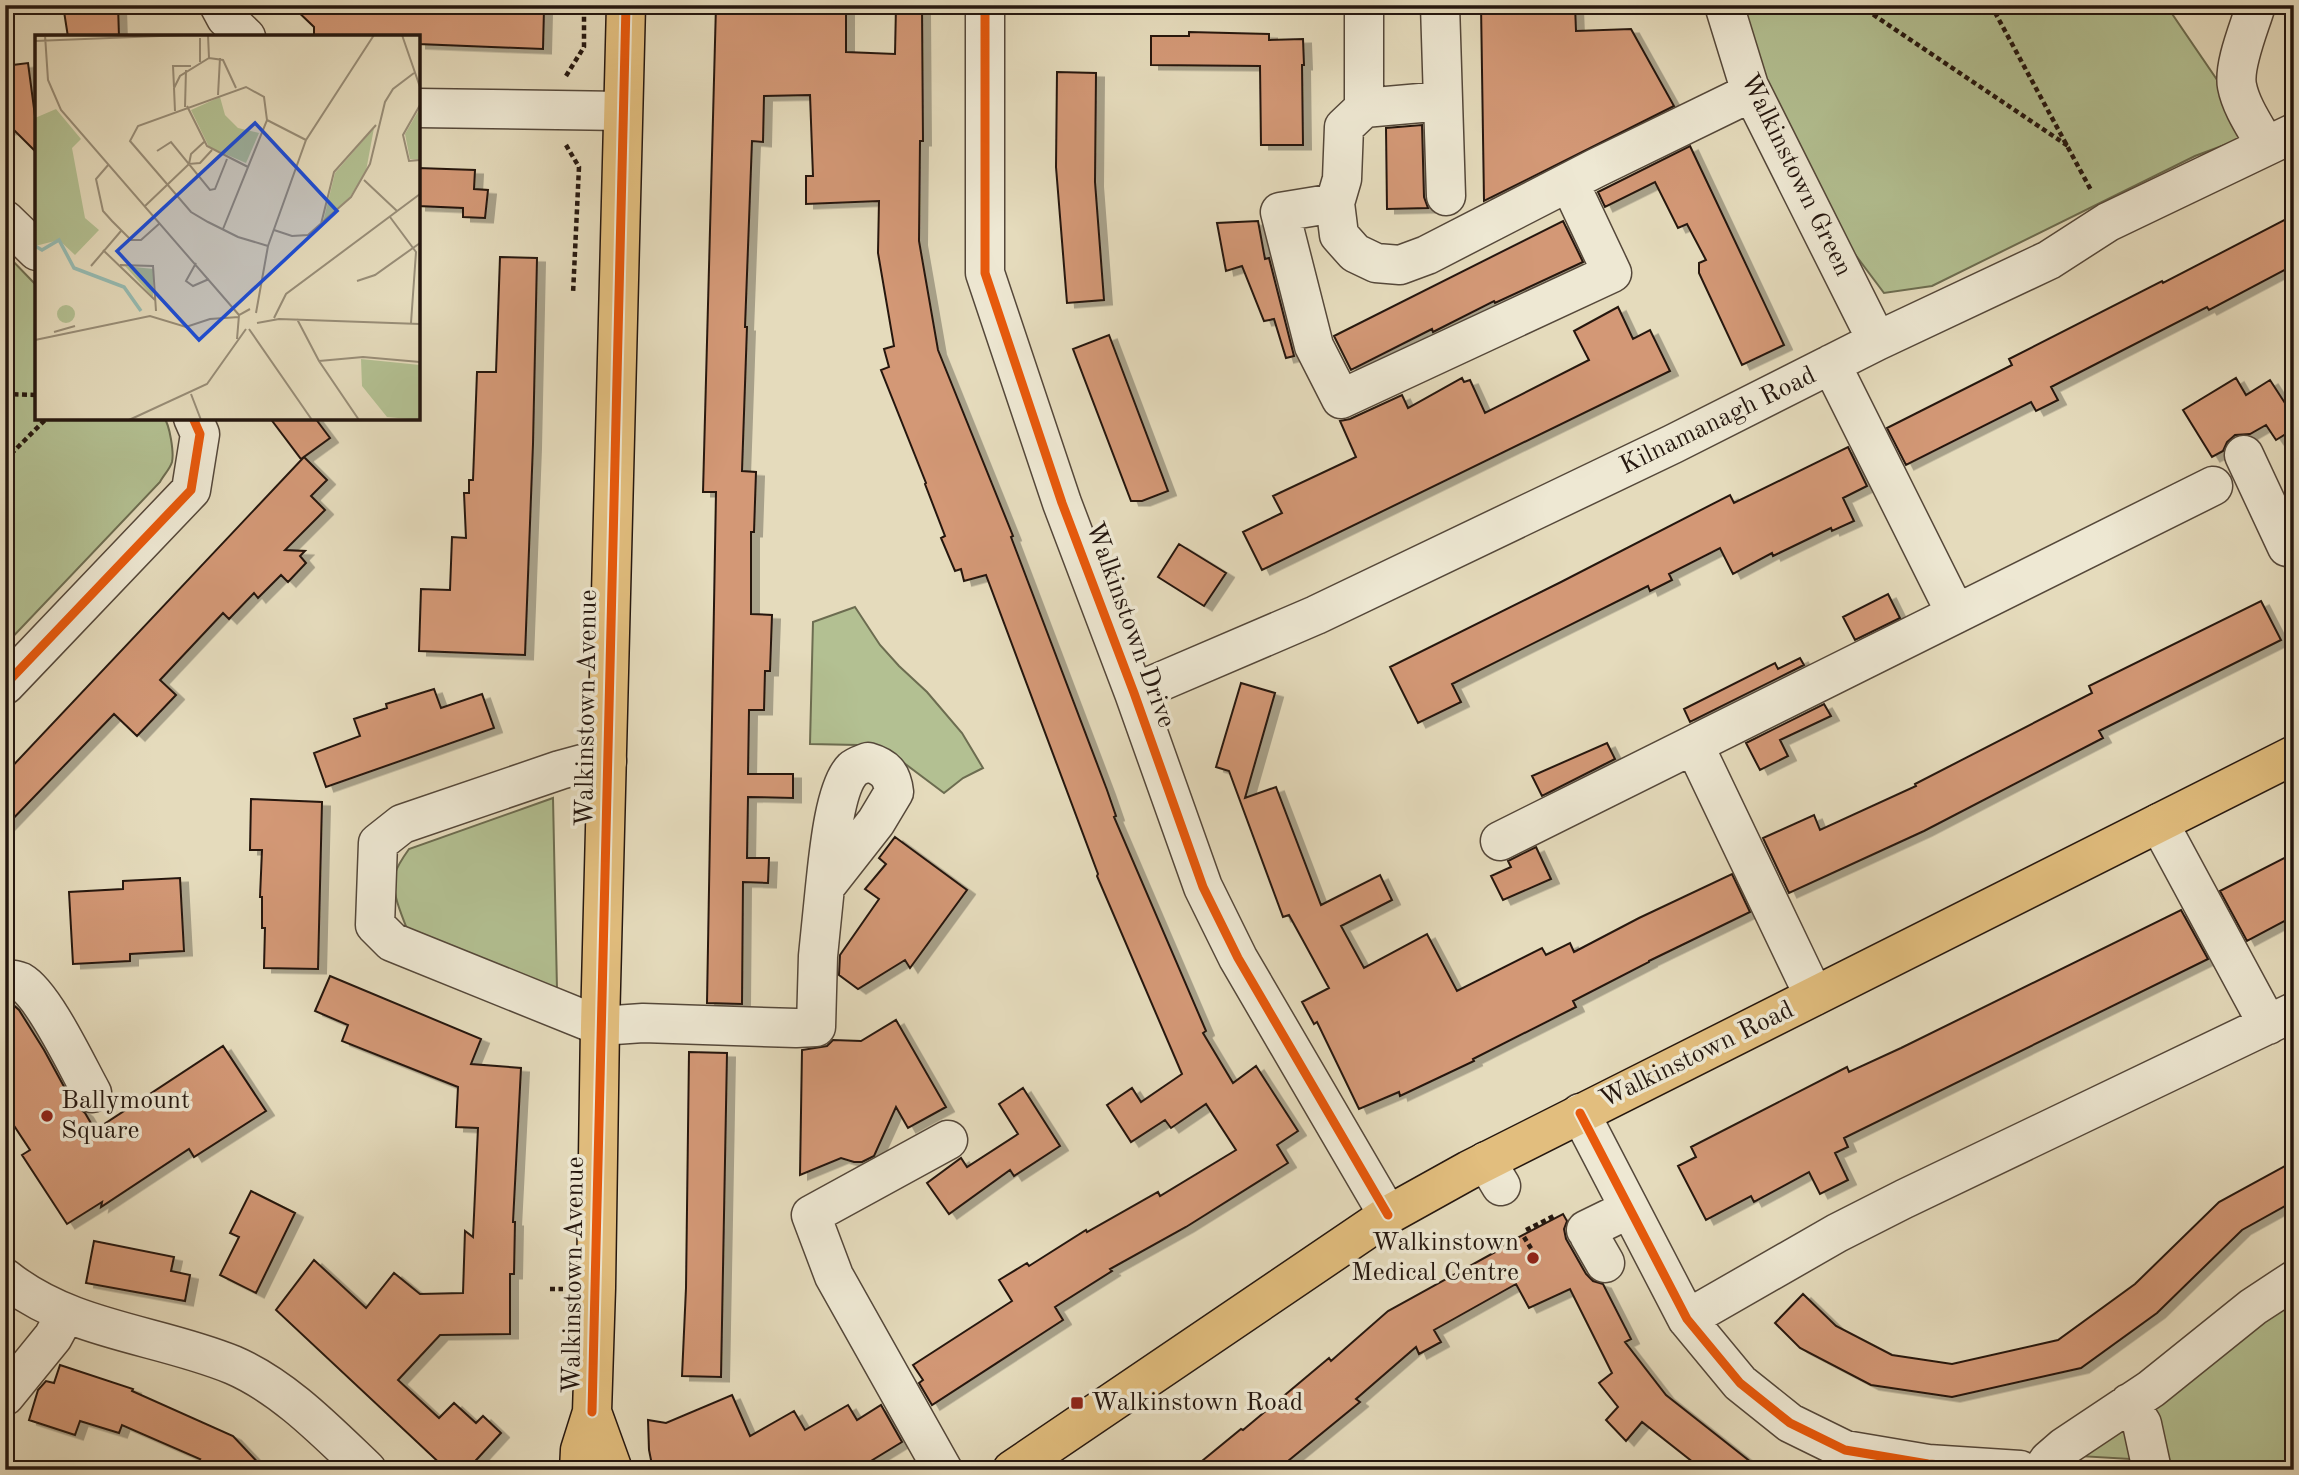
<svg xmlns="http://www.w3.org/2000/svg" width="2299" height="1475" viewBox="0 0 2299 1475" font-family="'Old Standard TT',serif">
<style>
.green{fill:#b3c092;stroke:#6c6c50;stroke-width:2}
.building{fill:#d39876;stroke:#25170f;stroke-width:2;filter:url(#shadow)}
.lines{fill:none;stroke-linecap:round;stroke-linejoin:round}
.minor-casing{stroke:#55483a;stroke-width:41}
.major-casing{stroke:#25170f;stroke-width:41}
.path{stroke:#25170f;stroke-width:4.5;stroke-dasharray:5 3.5;stroke-linecap:butt}
.minor{stroke:#eee8d3;stroke-width:38}
.major{stroke:#e2be7e;stroke-width:38}
.cycleway-casing{stroke:#eee8d3;stroke-width:13}
.cycleway{stroke:#e8590c;stroke-width:9}
.poi-dot{fill:#8f2418;stroke:#eee8d3;stroke-width:2.5}
.labels{text-anchor:middle;dominant-baseline:central;stroke-width:7;stroke-linejoin:round;paint-order:stroke}
.street-label{font-size:26px;fill:#25170f;stroke:#eee8d3}
.poi-label{font-size:26px;fill:#25170f;stroke:#eee8d3;text-anchor:start}
.inset-river{fill:none;stroke:#96bbb2;stroke-width:3.5}
.inset-road{fill:none;stroke:#988d77;stroke-width:2}
.view{fill:#1d4ed8;fill-opacity:0.15;stroke:#1d4ed8;stroke-width:3.5}
.inset-edge{fill:none;stroke:#25170f;stroke-width:3.5}
</style>
<defs>
<filter id="shadow"><feDropShadow dx="8" dy="4.5" stdDeviation="0" flood-color="#0004"/></filter>
</defs>
<rect width="100%" height="100%" fill="#e5dbbc"/>
<filter id="stains"><feTurbulence type="fractalNoise" baseFrequency=".00286" numOctaves="4"/><feColorMatrix values="0 0 0 0 .2 0 0 0 0 .09 0 0 0 0 .02 0 0 0 .5 -.17"/></filter>
<radialGradient id="worn" r=".72"><stop offset=".6" stop-color="#630" stop-opacity="0"/><stop offset="1" stop-color="#630" stop-opacity=".3"/></radialGradient>
<path class="green" d="M 1743,5 L 2166,5 L 2254,134 L 2195,156 L 1932,286 L 1884,293 L 1854,253 L 1762,71 Z
M 5,253 L 37,286 L 37,418 L 164,418 C 170,425 174,453 172,462 C 170,469 163,476 160,482 L 5,645 Z
M 855,607 L 880,645 L 899,666 L 927,692 L 962,733 L 983,768 L 963,778 L 944,793 L 896,757 L 858,745 L 810,744 L 813,622 Z
M 553,798 L 557,990 L 407,929 C 401,913 391,892 395,874 C 397,866 404,856 409,849 Z
M 2294,1295 L 2294,1461 L 2200,1463 L 2078,1456 Z"/>
<path class="building" d="M 63,5 L 118,5 L 119,37 L 68,37 Z
M 291,5 L 434,5 L 544,9 L 543,49 L 418,44 L 418,37 L 314,37 L 314,27 Z
M 716,5 L 810,9 L 810,6 L 846,7 L 846,52 L 895,54 L 896,6 L 922,8 L 923,141 L 920,141 L 919,241 L 938,350 L 1013,536 L 1011,537 L 1107,790 L 1116,816 L 1114,817 L 1206,1031 L 1203,1033 L 1233,1083 L 1256,1066 L 1298,1131 L 1277,1145 L 1288,1163 L 1186,1227 L 1110,1269 L 1112,1271 L 1055,1307 L 1063,1320 L 932,1405 L 919,1383 L 923,1380 L 913,1365 L 1012,1301 L 999,1280 L 1027,1263 L 1029,1266 L 1086,1230 L 1087,1232 L 1158,1192 L 1160,1196 L 1236,1150 L 1206,1104 L 1171,1128 L 1165,1120 L 1131,1142 L 1107,1105 L 1132,1088 L 1141,1102 L 1182,1074 L 1097,876 L 1098,874 L 986,575 L 964,581 L 961,569 L 955,571 L 941,538 L 945,536 L 925,484 L 926,483 L 881,370 L 889,367 L 884,349 L 894,346 L 878,253 L 879,201 L 806,204 L 806,176 L 813,176 L 810,95 L 764,96 L 763,142 L 752,141 L 745,327 L 747,327 L 742,471 L 756,472 L 754,532 L 751,532 L 751,614 L 772,615 L 770,671 L 765,671 L 764,710 L 749,710 L 748,774 L 793,774 L 793,798 L 748,797 L 747,858 L 769,858 L 768,883 L 743,882 L 742,1004 L 707,1003 L 716,492 L 703,492 Z
M 1481,5 L 1575,5 L 1576,31 L 1631,29 L 1674,106 L 1484,201 Z
M 1189,32 L 1269,34 L 1269,40 L 1303,39 L 1304,65 L 1302,65 L 1303,145 L 1261,145 L 1260,66 L 1151,65 L 1151,36 L 1189,36 Z
M 28,63 L 37,131 L 37,153 L 13,129 L 5,130 L 5,66 Z
M 1057,72 L 1096,73 L 1095,182 L 1104,300 L 1067,303 L 1056,167 Z
M 1422,125 L 1424,197 L 1428,208 L 1387,209 L 1386,128 Z
M 1690,146 L 1784,345 L 1742,365 L 1699,273 L 1699,263 L 1706,260 L 1687,224 L 1678,228 L 1655,182 L 1605,207 L 1598,192 Z
M 418,168 L 475,170 L 474,189 L 488,190 L 485,218 L 463,217 L 463,208 L 418,206 Z
M 2294,215 L 2294,265 L 2209,310 L 2207,307 L 2051,387 L 2058,400 L 2036,411 L 2031,402 L 1906,465 L 1887,428 L 2012,365 L 2009,359 L 2162,281 L 2163,283 Z
M 1258,221 L 1265,259 L 1269,258 L 1294,356 L 1286,358 L 1274,319 L 1264,321 L 1242,266 L 1226,271 L 1217,223 Z
M 1563,221 L 1583,262 L 1495,303 L 1494,301 L 1433,332 L 1432,329 L 1351,370 L 1334,336 Z
M 500,257 L 537,258 L 533,444 L 525,655 L 419,651 L 421,589 L 450,590 L 452,537 L 466,538 L 464,493 L 469,493 L 469,480 L 473,480 L 477,372 L 496,372 Z
M 1618,307 L 1633,339 L 1650,330 L 1670,371 L 1262,570 L 1243,532 L 1282,513 L 1273,496 L 1356,457 L 1340,421 L 1350,419 L 1402,395 L 1408,408 L 1462,378 L 1464,382 L 1470,380 L 1485,413 L 1589,360 L 1574,331 Z
M 1109,335 L 1168,491 L 1142,501 L 1131,501 L 1073,349 Z
M 2236,378 L 2246,395 L 2270,380 L 2294,417 L 2294,429 L 2276,440 L 2266,425 L 2250,434 L 2235,435 L 2227,442 L 2223,451 L 2212,457 L 2183,410 Z
M 270,418 L 315,418 L 330,438 L 301,459 Z
M 1848,447 L 1867,486 L 1843,498 L 1854,521 L 1832,531 L 1831,528 L 1773,556 L 1772,553 L 1733,574 L 1720,548 L 1669,574 L 1672,580 L 1650,591 L 1648,586 L 1452,684 L 1461,702 L 1418,723 L 1390,667 L 1561,582 L 1730,495 L 1734,503 Z
M 304,457 L 327,480 L 311,496 L 325,510 L 285,550 L 305,551 L 300,556 L 306,563 L 288,582 L 281,575 L 258,598 L 254,593 L 229,619 L 223,613 L 160,680 L 176,695 L 137,736 L 114,714 L 5,827 L 5,774 Z
M 1179,544 L 1226,573 L 1204,606 L 1158,577 Z
M 1888,594 L 1900,618 L 1855,640 L 1843,617 Z
M 2261,601 L 2281,640 L 2099,731 L 2103,738 L 1924,831 L 1789,893 L 1763,838 L 1814,815 L 1820,830 L 1916,786 L 1915,784 L 2092,693 L 2089,686 Z
M 1800,658 L 1804,665 L 1690,722 L 1684,709 L 1775,663 L 1778,669 Z
M 1241,683 L 1275,693 L 1245,798 L 1276,787 L 1321,905 L 1380,875 L 1392,900 L 1341,926 L 1364,968 L 1427,934 L 1457,991 L 1542,948 L 1546,955 L 1570,943 L 1574,952 L 1639,918 L 1732,874 L 1750,912 L 1649,961 L 1649,962 L 1573,1001 L 1576,1007 L 1473,1059 L 1474,1061 L 1400,1096 L 1399,1092 L 1359,1109 L 1317,1022 L 1314,1024 L 1302,1002 L 1329,988 L 1289,915 L 1283,917 L 1229,771 L 1216,767 Z
M 434,689 L 441,708 L 482,694 L 494,728 L 326,787 L 314,753 L 360,736 L 354,719 L 387,708 L 386,704 Z
M 1824,704 L 1831,716 L 1780,740 L 1788,756 L 1760,770 L 1746,743 Z
M 1607,743 L 1615,759 L 1542,796 L 1532,776 Z
M 251,799 L 322,802 L 318,969 L 264,968 L 265,928 L 262,928 L 262,897 L 260,897 L 262,850 L 250,850 Z
M 895,837 L 967,890 L 910,968 L 905,960 L 858,989 L 839,975 L 840,955 L 879,899 L 865,889 L 886,864 L 879,858 Z
M 1536,847 L 1551,879 L 1503,900 L 1491,876 L 1511,867 L 1508,861 Z
M 2294,853 L 2294,916 L 2247,941 L 2220,891 Z
M 180,878 L 184,951 L 130,954 L 130,961 L 73,964 L 69,892 L 123,889 L 123,881 Z
M 2181,910 L 2208,959 L 1844,1138 L 1848,1147 L 1835,1153 L 1848,1180 L 1820,1194 L 1809,1172 L 1754,1202 L 1751,1196 L 1706,1220 L 1678,1166 L 1696,1157 L 1691,1147 L 1847,1067 L 1849,1072 L 1901,1048 Z
M 330,976 L 481,1039 L 471,1064 L 521,1068 L 513,1222 L 515,1222 L 514,1274 L 510,1274 L 510,1334 L 440,1335 L 398,1380 L 439,1418 L 454,1403 L 476,1423 L 483,1416 L 501,1433 L 467,1470 L 447,1470 L 276,1310 L 314,1260 L 366,1308 L 394,1273 L 420,1294 L 463,1293 L 465,1231 L 473,1237 L 478,1128 L 456,1127 L 458,1087 L 342,1041 L 348,1025 L 315,1011 Z
M 5,1001 L 10,1002 L 19,1010 L 44,1050 L 73,1103 L 85,1113 L 95,1130 L 223,1046 L 266,1111 L 194,1157 L 189,1149 L 101,1207 L 102,1202 L 67,1224 L 22,1155 L 30,1150 L 5,1112 Z
M 896,1020 L 946,1107 L 908,1128 L 896,1107 L 874,1156 L 862,1162 L 854,1162 L 841,1158 L 800,1175 L 802,1050 L 827,1046 L 833,1040 L 861,1041 Z
M 689,1052 L 727,1053 L 721,1377 L 682,1376 L 686,1288 Z
M 1023,1088 L 1060,1146 L 1014,1176 L 1010,1170 L 949,1214 L 927,1183 L 961,1158 L 967,1167 L 1018,1134 L 999,1104 Z
M 2294,1161 L 2294,1201 L 2242,1230 L 2157,1313 L 2081,1368 L 1952,1397 L 1871,1385 L 1800,1348 L 1775,1323 L 1803,1294 L 1836,1326 L 1892,1355 L 1952,1364 L 2058,1340 L 2135,1284 L 2219,1202 Z
M 251,1191 L 295,1213 L 256,1293 L 220,1275 L 239,1237 L 230,1233 Z
M 1563,1214 L 1567,1221 L 1564,1229 L 1566,1239 L 1586,1274 L 1593,1281 L 1603,1284 L 1631,1339 L 1625,1342 L 1666,1395 L 1761,1470 L 1703,1470 L 1642,1422 L 1626,1441 L 1606,1420 L 1618,1407 L 1599,1383 L 1612,1373 L 1570,1289 L 1529,1308 L 1516,1284 L 1434,1330 L 1441,1342 L 1419,1354 L 1416,1347 L 1356,1399 L 1360,1402 L 1277,1470 L 1191,1470 L 1241,1429 L 1243,1430 L 1329,1358 L 1331,1361 L 1388,1311 L 1497,1251 L 1496,1249 Z
M 94,1241 L 174,1257 L 171,1271 L 190,1275 L 185,1301 L 86,1283 Z
M 60,1365 L 133,1389 L 132,1391 L 233,1436 L 265,1470 L 190,1470 L 200,1459 L 122,1425 L 119,1433 L 80,1421 L 75,1435 L 29,1420 L 38,1390 L 46,1381 L 54,1383 Z
M 732,1395 L 750,1436 L 794,1411 L 805,1430 L 848,1405 L 857,1420 L 881,1405 L 902,1442 L 856,1470 L 653,1470 L 649,1450 L 648,1420 L 666,1423 Z"/>
<g class="lines">
<defs>
<path id="minor" d="M 219,5 L 226,18 L 246,37
M 985,5 L 985,273 L 1062,503 L 1134,693 L 1203,887 L 1238,958 L 1388,1215
M 1364,5 L 1364,108 L 1344,127 L 1342,179 L 1335,203 L 1339,235 L 1355,253 L 1376,263 L 1400,265 L 1427,255 L 1596,168 L 1752,92
M 1440,5 L 1446,196
M 1724,5 L 1749,86 L 1877,341
M 2256,5 C 2250,26 2233,65 2237,86 C 2241,107 2256,128 2266,146
M 418,108 L 622,111
M 1364,108 L 1443,101
M 1335,203 L 1280,212 L 1314,346 L 1341,399 L 1612,273 L 1569,182
M 5,220 L 37,251
M 1831,364 L 1956,614
M 2244,455 L 2287,547
M 5,685 L 191,490 L 200,434 L 193,418
M 1134,693 L 1316,615 L 1673,444 L 1877,341 L 2049,260 L 2108,222 L 2294,133
M 1694,745 L 1814,996
M 607,761 L 582,764 L 560,770 L 402,824 L 378,843 L 375,925 L 392,942 L 600,1026 L 643,1023 L 796,1028 L 816,1027 L 818,956 L 825,887
M 868,762 C 885,767 892,774 894,792 L 876,822 L 825,887 C 828,860 834,787 853,769 C 856,766 863,764 868,762 Z
M 2159,823 L 2268,1025
M 1500,841 L 2213,486
M 5,980 C 10,979 16,980 21,982 C 44,995 78,1068 92,1093
M 1580,1113 L 1687,1319 L 1740,1383 L 1790,1423 L 1845,1450 L 1928,1464 L 2020,1470
M 1486,1161 L 1501,1186
M 1586,1230 L 1629,1209
M 1589,1235 L 1605,1263
M 5,1278 C 71,1331 158,1334 233,1365 C 284,1387 327,1432 367,1470
M 1687,1319 L 1837,1233 L 1904,1199 L 2294,1012
M 5,1396 L 53,1337 L 66,1313
M 2129,1403 L 2142,1424 L 2152,1470
M 943,1470 L 834,1276 L 811,1215 L 948,1140
M 2042,1470 L 2049,1460 L 2064,1447 L 2151,1389 L 2253,1307 L 2294,1280"/>
<path id="major" d="M 592,1412 L 613,1470
M 579,1470 L 580,1450 L 592,1412 L 596,1288 L 600,1026 L 626,5
M 1012,1470 L 1388,1215 L 1469,1170 L 2294,755"/>
</defs>
<use href="#minor" class="minor-casing"/>
<use href="#major" class="major-casing"/>
<path class="path" d="M 1859,5 L 2068,146
M 1991,5 L 2092,192
M 566,76 L 584,47 L 584,5
M 566,145 L 579,167 L 573,294
M 5,394 L 37,395
M 5,460 L 47,418
M 1526,1230 L 1554,1216
M 1524,1237 L 1532,1250
M 550,1289 L 563,1289"/>
<use href="#minor" class="minor"/>
<use href="#major" class="major"/>
<defs>
<path id="cycleway" d="M 985,5 L 985,273 L 1062,503 L 1134,693 L 1203,887 L 1238,958 L 1388,1215
M 5,685 L 191,490 L 200,434 L 193,418
M 1580,1113 L 1687,1319 L 1740,1383 L 1790,1423 L 1845,1450 L 1928,1464 L 2020,1470
M 592,1412 L 626,5"/>
</defs>
<use href="#cycleway" class="cycleway-casing"/>
<use href="#cycleway" class="cycleway"/>
</g>
<g class="poi-dot">
<circle cx="47" cy="1116" r="7"/>
<circle cx="1533" cy="1258" r="7"/>
<rect x="1070" y="1396" width="14" height="14" rx="3.5"/>
</g>
<g class="labels">
<g class="street-label">
<text transform="translate(1796 175) rotate(64)">Walkinstown Green</text>
<text transform="translate(1718 421) rotate(-26)">Kilnamanagh Road</text>
<text transform="translate(1130 625) rotate(70)">Walkinstown Drive</text>
<text transform="translate(587 708) rotate(-89)">Walkinstown Avenue</text>
<text transform="translate(1697 1055) rotate(-26)">Walkinstown Road</text>
<text transform="translate(574 1275) rotate(-89)">Walkinstown Avenue</text>
</g>
<g class="poi-label">
<text x="61" y="1101">Ballymount<tspan x="61" dy="30">Square</tspan></text>
<text x="1519" y="1243" text-anchor="end">Walkinstown<tspan x="1519" dy="30">Medical Centre</tspan></text>
<text x="1091" y="1403">Walkinstown Road</text>
</g>
</g>
<g transform="translate(35 35)">
<rect width="385" height="385" fill="#e5dbbc"/>
<path d="M 185,62 L 190,80 L 203,93 L 224,98 L 211,128 L 174,112 L 156,75 ZM 385,73 L 385,122 L 384,125 L 375,124 L 370,99 ZM 21,74 L 46,104 L 37,113 L 50,183 L 64,195 L 40,220 L 24,205 L 0,211 L 0,83 ZM 339,93 L 331,136 L 313,165 L 288,187 L 300,138 ZM 90,231 L 118,234 L 118,261 L 117,261 ZM22 279a9 9 0 1 1 18 0a9 9 0 1 1-18 0ZM 326,324 L 385,330 L 385,385 L 352,382 L 327,351 Z" fill="#b3c092"/>
<path class="inset-river" d="M 0,211 L 7,215 L 24,205 L 39,233 L 89,252 L 106,276"/>
<path class="inset-road" d="M 10,0 L 13,45 L 26,75 L 204,280M 173,0 L 174,23M 367,0 L 385,52M 0,1 L 37,0M 165,3 L 165,27M 0,6 L 149,0M 139,52 L 138,31 L 156,31M 183,60 L 185,23M 385,70 L 368,100 L 374,126 L 385,125M 152,71 L 172,111 L 213,132M 150,72 L 151,35M 140,76 L 139,53 L 145,41 L 174,23 L 188,25 L 201,53M 232,85 L 271,105M 169,107 L 156,119 L 154,129 L 165,128 L 177,115M 122,116 L 136,107 L 175,155 L 180,154 L 192,124M 74,129 L 61,144 L 68,176 L 77,186 L 96,205 L 106,205 L 125,188M 329,145 L 362,176M 110,171 L 154,129M 355,182 L 381,217 L 376,288M 286,189 L 299,137 L 341,90M 188,194 L 232,85 L 229,62 L 211,52 L 103,91 L 95,106 L 156,177 L 173,187 L 203,202 L 233,211M 239,195 L 257,201 L 273,200 L 316,162 L 335,129 L 350,67 L 358,54 L 379,38M 68,215 L 120,265M 161,228 L 151,246 L 158,251 L 174,244M 85,230 L 118,231 L 121,276M 56,231 L 86,196M 322,246 L 340,240 L 385,208M 221,278 L 233,211 L 271,105 L 339,0M 239,283 L 251,259 L 385,159M 262,284 L 284,326 L 324,385M 222,288 L 244,284 L 385,289M 214,294 L 277,385M 19,297 L 40,291M 202,304 L 204,280 L 215,274M 0,305 L 115,281 L 151,292 L 175,284 L 204,282M 284,326 L 328,322 L 385,327M 156,359 L 166,385M 94,385 L 172,349 L 211,294"/>
<path class="view" d="M 220,88 L 302,176 L 164,305 L 82,216 Z"/>
<rect width="385" height="385" class="inset-edge"/>
</g>
<rect width="2299" height="1475" fill="none" stroke="#e5dbbc" stroke-width="28"/>
<rect x="7" y="7" width="2285" height="1461" fill="none" stroke="#25170f" stroke-width="3.5"/>
<rect x="14" y="14" width="2271" height="1447" fill="none" stroke="#25170f" stroke-width="2"/>
<rect width="100%" height="100%" filter="url(#stains)"/>
<rect width="100%" height="100%" fill="url(#worn)"/>
</svg>
